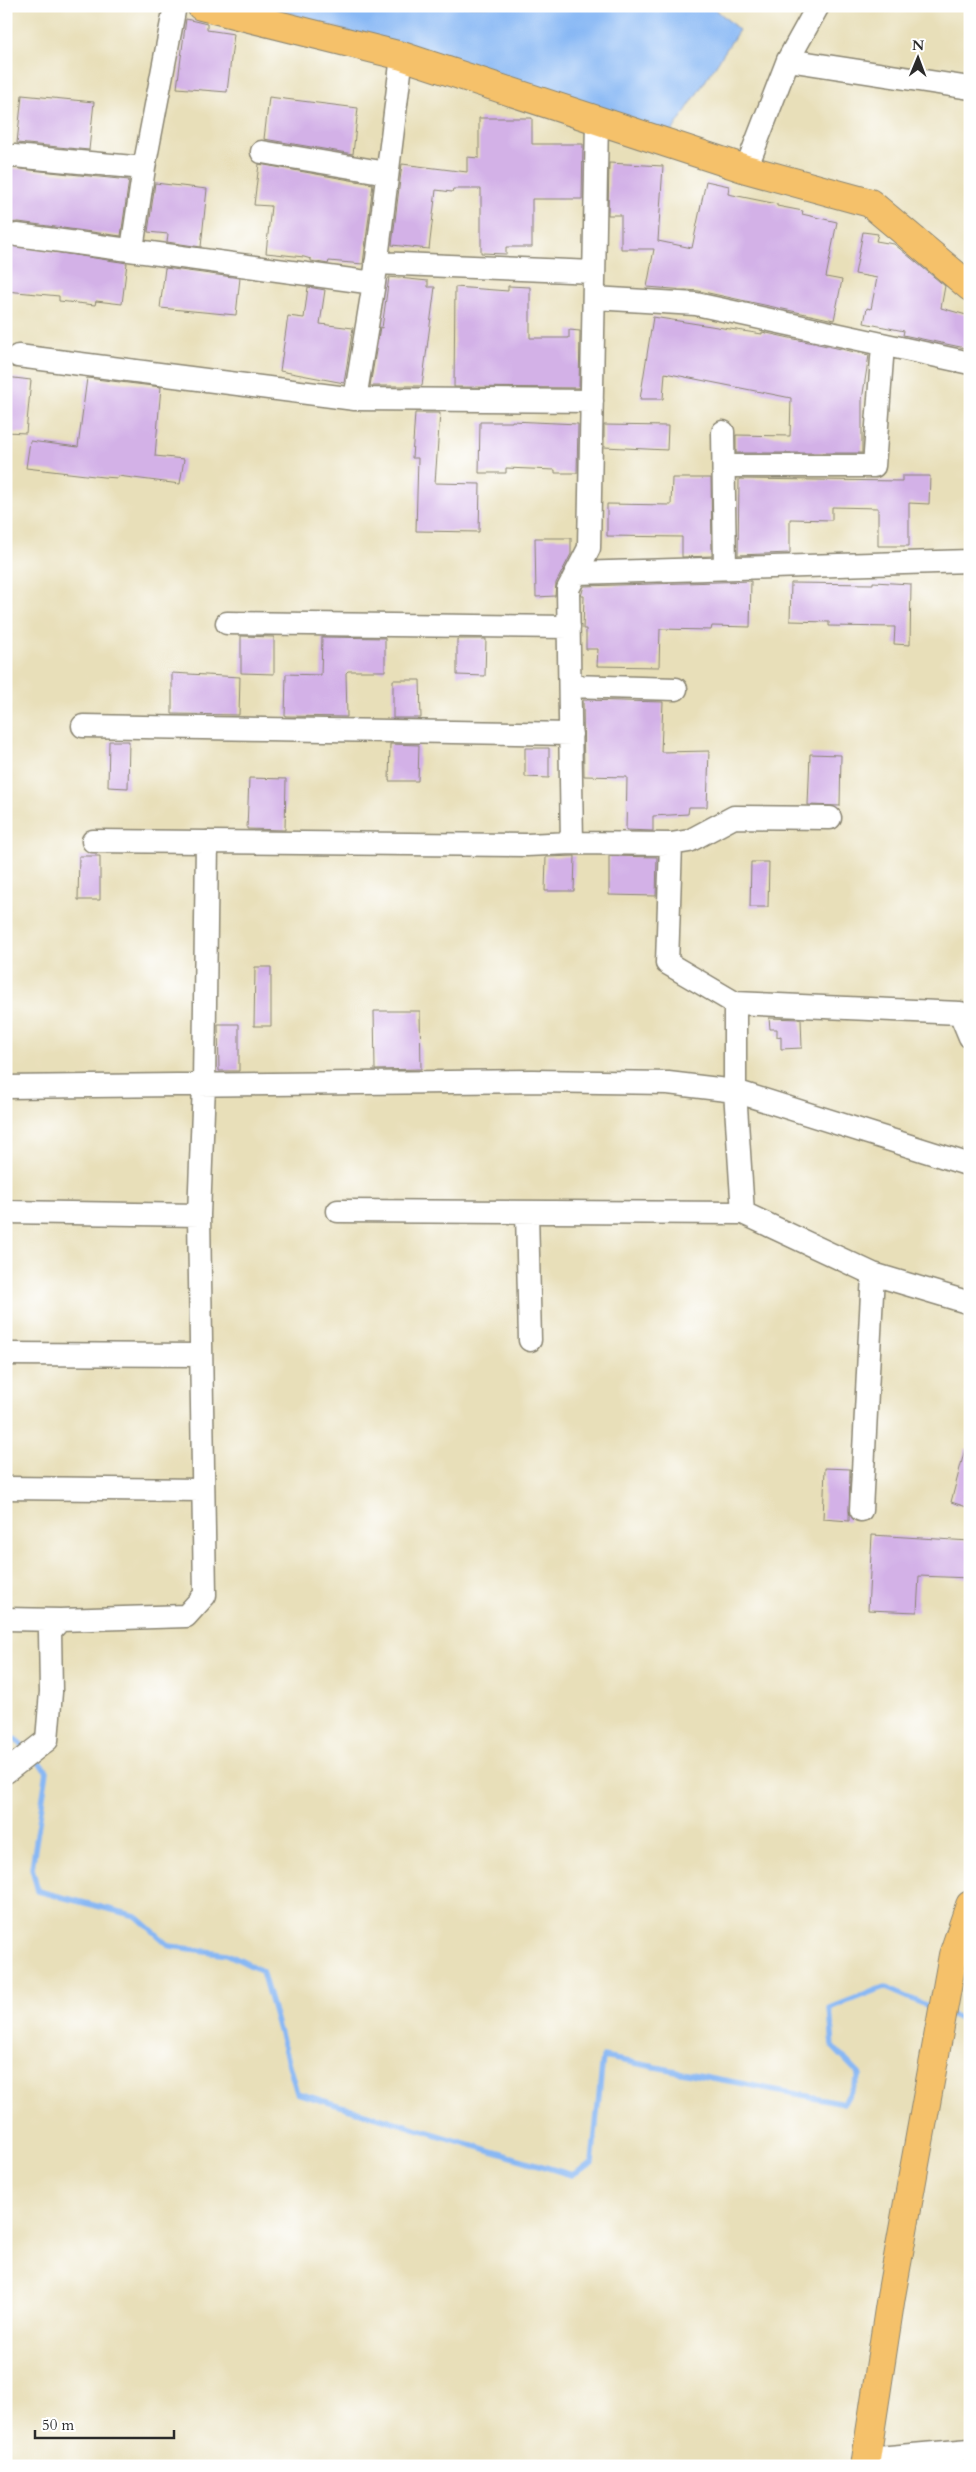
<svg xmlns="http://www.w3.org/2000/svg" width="976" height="2472" viewBox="0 0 976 2472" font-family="Cardo,serif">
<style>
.water{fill:#88b8f4;stroke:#5a7290}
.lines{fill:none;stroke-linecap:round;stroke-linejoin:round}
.stream{stroke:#88b8f4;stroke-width:5.5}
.building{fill:#d3b1e7}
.minor-casing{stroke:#8a8572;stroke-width:25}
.major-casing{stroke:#8a8572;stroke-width:30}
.minor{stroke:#fff;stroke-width:22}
.major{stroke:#f5c16b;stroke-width:28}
</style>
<rect width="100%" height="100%" fill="#fff"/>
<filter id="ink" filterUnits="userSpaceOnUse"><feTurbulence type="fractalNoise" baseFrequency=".02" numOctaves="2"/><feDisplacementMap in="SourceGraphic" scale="10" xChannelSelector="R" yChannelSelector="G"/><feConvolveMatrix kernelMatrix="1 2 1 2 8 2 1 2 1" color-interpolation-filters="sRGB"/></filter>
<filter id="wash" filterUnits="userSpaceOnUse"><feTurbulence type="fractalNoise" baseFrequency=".0096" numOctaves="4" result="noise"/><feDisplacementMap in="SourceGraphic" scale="20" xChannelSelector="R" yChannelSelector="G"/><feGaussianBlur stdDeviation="1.12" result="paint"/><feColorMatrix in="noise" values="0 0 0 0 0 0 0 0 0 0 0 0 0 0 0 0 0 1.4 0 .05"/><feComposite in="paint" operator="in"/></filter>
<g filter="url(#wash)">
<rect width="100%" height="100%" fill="#e8dfb9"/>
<path class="water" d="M 267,6 L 712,6 L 739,30 L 671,133 Z"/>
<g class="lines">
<path class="stream" d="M 6,1736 L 15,1739 L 27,1750
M 33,1757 L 47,1771 L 32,1868 L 38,1891 L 136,1916 L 170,1946 L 227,1954 L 262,1971 L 297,2093 L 572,2175 L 592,2163 L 603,2057 L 844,2103 L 860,2075 L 833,2047 L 830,2008 L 884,1987 L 935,2009
M 949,2014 L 970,2023"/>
</g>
<g id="blocks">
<path class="building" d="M 186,19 L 207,24 L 207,30 L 234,34 L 227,92 L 177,88 Z
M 22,95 L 94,102 L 89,150 L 17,143 Z
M 269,97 L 358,108 L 353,154 L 264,139 Z
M 479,118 L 532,118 L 532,144 L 583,144 L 582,199 L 532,199 L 532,247 L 506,247 L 506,254 L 481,253 L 481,189 L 453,189 L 452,192 L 436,190 L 429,249 L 392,245 L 402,164 L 467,172 L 467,157 L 479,158 Z
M 609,163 L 663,166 L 658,241 L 692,248 L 706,181 L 729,186 L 728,194 L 777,204 L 777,206 L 803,211 L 802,214 L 837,222 L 826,277 L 842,280 L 834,320 L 699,291 L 647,287 L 654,249 L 621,249 L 621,215 L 608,215 Z
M 259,164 L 373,184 L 363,264 L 329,261 L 328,264 L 311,261 L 311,259 L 304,257 L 266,253 L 271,206 L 254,205 Z
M 11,168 L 129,180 L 121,236 L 19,222 L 6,223 Z
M 155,183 L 207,189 L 201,247 L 167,242 L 168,234 L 148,232 Z
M 863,232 L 878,234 L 876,241 L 894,244 L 945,286 L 941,308 L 970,316 L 970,349 L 903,335 L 904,331 L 864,323 L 867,308 L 871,309 L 877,278 L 855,274 Z
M 9,245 L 127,263 L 122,304 L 96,301 L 95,305 L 59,301 L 59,296 L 6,291 Z
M 165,268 L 240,278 L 236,315 L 160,308 Z
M 389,277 L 428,281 L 428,287 L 435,287 L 422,386 L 370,386 L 380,327 L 382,328 Z
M 508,286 L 530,287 L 530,338 L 569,338 L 569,330 L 580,331 L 579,388 L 454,387 L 455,287 L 508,291 Z
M 308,287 L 325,290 L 320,324 L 353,328 L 344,383 L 280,371 L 288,316 L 304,318 Z
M 653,317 L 762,334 L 762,332 L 869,355 L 862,400 L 862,453 L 736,453 L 736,435 L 790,436 L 791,398 L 665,373 L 663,399 L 640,399 Z
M 6,377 L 31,380 L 26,433 L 6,432 Z
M 87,378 L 161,387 L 155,456 L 184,459 L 180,484 L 118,476 L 118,478 L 103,477 L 26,468 L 30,441 L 78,447 Z
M 415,413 L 440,413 L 435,483 L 480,484 L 479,532 L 416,531 L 418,458 L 412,458 Z
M 512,421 L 578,424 L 577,473 L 555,473 L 555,470 L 506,468 L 506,473 L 479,473 L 480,422 L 512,422 Z
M 604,425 L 668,426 L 667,450 L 604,447 Z
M 902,476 L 930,476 L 929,504 L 909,503 L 909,546 L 878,546 L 878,508 L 832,507 L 832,520 L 790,519 L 790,553 L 738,555 L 739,479 L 902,481 Z
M 672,478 L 711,478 L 712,556 L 682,557 L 682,537 L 607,536 L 607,504 L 671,505 Z
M 535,538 L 571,538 L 571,554 L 556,583 L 555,596 L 536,597 Z
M 751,581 L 750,627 L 712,626 L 711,630 L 660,629 L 659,667 L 597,666 L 598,649 L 586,649 L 586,629 L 583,629 L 584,596 L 581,596 L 584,586 Z
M 873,582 L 911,584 L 910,645 L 894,644 L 895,627 L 829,626 L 829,622 L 790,621 L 791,583 L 873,584 Z
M 241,636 L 274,637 L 274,674 L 241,673 Z
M 322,637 L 385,638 L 385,671 L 348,671 L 346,673 L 347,717 L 285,716 L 286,674 L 321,675 Z
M 457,639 L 486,639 L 485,676 L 457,675 Z
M 172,673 L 240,677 L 239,715 L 172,714 Z
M 393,680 L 420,680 L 421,718 L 393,718 Z
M 583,700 L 663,702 L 661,752 L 709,751 L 707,807 L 689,807 L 688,814 L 653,816 L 653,831 L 626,830 L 627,777 L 584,776 Z
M 109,741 L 129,741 L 128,788 L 108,787 Z
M 390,744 L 419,745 L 418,781 L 389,781 Z
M 525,748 L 549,748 L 549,778 L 525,777 Z
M 810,754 L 841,755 L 840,806 L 808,805 Z
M 249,778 L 286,779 L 285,830 L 247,829 Z
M 79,856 L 100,856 L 100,900 L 78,900 Z
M 575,856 L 574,891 L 545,891 L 546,857 Z
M 609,856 L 657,857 L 656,896 L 609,895 Z
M 751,862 L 769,862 L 768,907 L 750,907 Z
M 255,967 L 271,967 L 271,1026 L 254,1026 Z
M 374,1011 L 420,1011 L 421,1069 L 375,1070 Z
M 769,1018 L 801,1019 L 802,1048 L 781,1049 L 781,1036 L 777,1037 L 777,1029 L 770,1029 Z
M 218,1024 L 239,1024 L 239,1071 L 219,1071 Z
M 965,1449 L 970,1450 L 970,1508 L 951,1502 Z
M 825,1468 L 850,1469 L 849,1521 L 823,1519 Z
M 872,1535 L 970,1541 L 970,1578 L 919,1576 L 917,1612 L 868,1610 Z"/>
</g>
</g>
<g filter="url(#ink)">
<use href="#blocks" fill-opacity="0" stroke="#8a8572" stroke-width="1"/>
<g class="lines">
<defs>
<path id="minor" d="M 788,60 L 970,88
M 262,152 L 387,173
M 14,156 L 144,168
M 746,169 L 788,60 L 818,6
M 17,235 L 374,283
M 132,249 L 144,168 L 175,6
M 376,263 L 594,272
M 594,298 L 696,304 L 970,363
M 18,356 L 355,399 L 592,401
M 355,399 L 374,283 L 402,56
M 723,432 L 725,568
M 724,466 L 874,466 L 883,345
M 577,573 L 970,561
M 227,623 L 569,627
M 570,686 L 676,689
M 83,726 L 571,734
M 93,841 L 526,845 L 572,843 L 671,844 L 667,963 L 735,1003 L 735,1091 L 743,1213
M 572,843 L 568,589 L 589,548 L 597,120
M 671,844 L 689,841 L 734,817 L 830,818
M 735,1003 L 960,1013 L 970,1037
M 6,1087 L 533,1081 L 668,1083 L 735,1091 L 970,1165
M 338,1211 L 743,1213 L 873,1274 L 970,1303
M 6,1212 L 199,1215
M 527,1212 L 530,1340
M 6,1354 L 201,1355
M 6,1488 L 203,1490
M 861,1510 L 873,1274
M 6,1619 L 60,1620 L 186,1616 L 205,1595 L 199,1215 L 204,1084 L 207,842
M 6,1772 L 47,1740 L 51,1692 L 50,1631 L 60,1620
M 866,2459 L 970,2450"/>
<path id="major" d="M 201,6 L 402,56 L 746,169 L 870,203 L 970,287
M 865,2466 L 891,2296 L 953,1955 L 970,1905"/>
</defs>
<use href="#minor" class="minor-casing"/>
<use href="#major" class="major-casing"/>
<use href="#minor" class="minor"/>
<use href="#major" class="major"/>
</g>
</g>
<rect width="976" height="2472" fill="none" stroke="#fff" stroke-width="25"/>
<g transform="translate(918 58) rotate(1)" stroke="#ffffff" stroke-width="4" paint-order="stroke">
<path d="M0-4L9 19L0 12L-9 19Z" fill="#2b2b2b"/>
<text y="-8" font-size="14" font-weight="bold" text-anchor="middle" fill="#2b2b2b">N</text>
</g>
<path d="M35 2430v8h139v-8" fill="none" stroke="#2b2b2b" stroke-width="2.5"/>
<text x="42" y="2430" font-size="15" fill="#2b2b2b" stroke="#ffffff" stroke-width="4" paint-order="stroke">50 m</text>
</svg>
